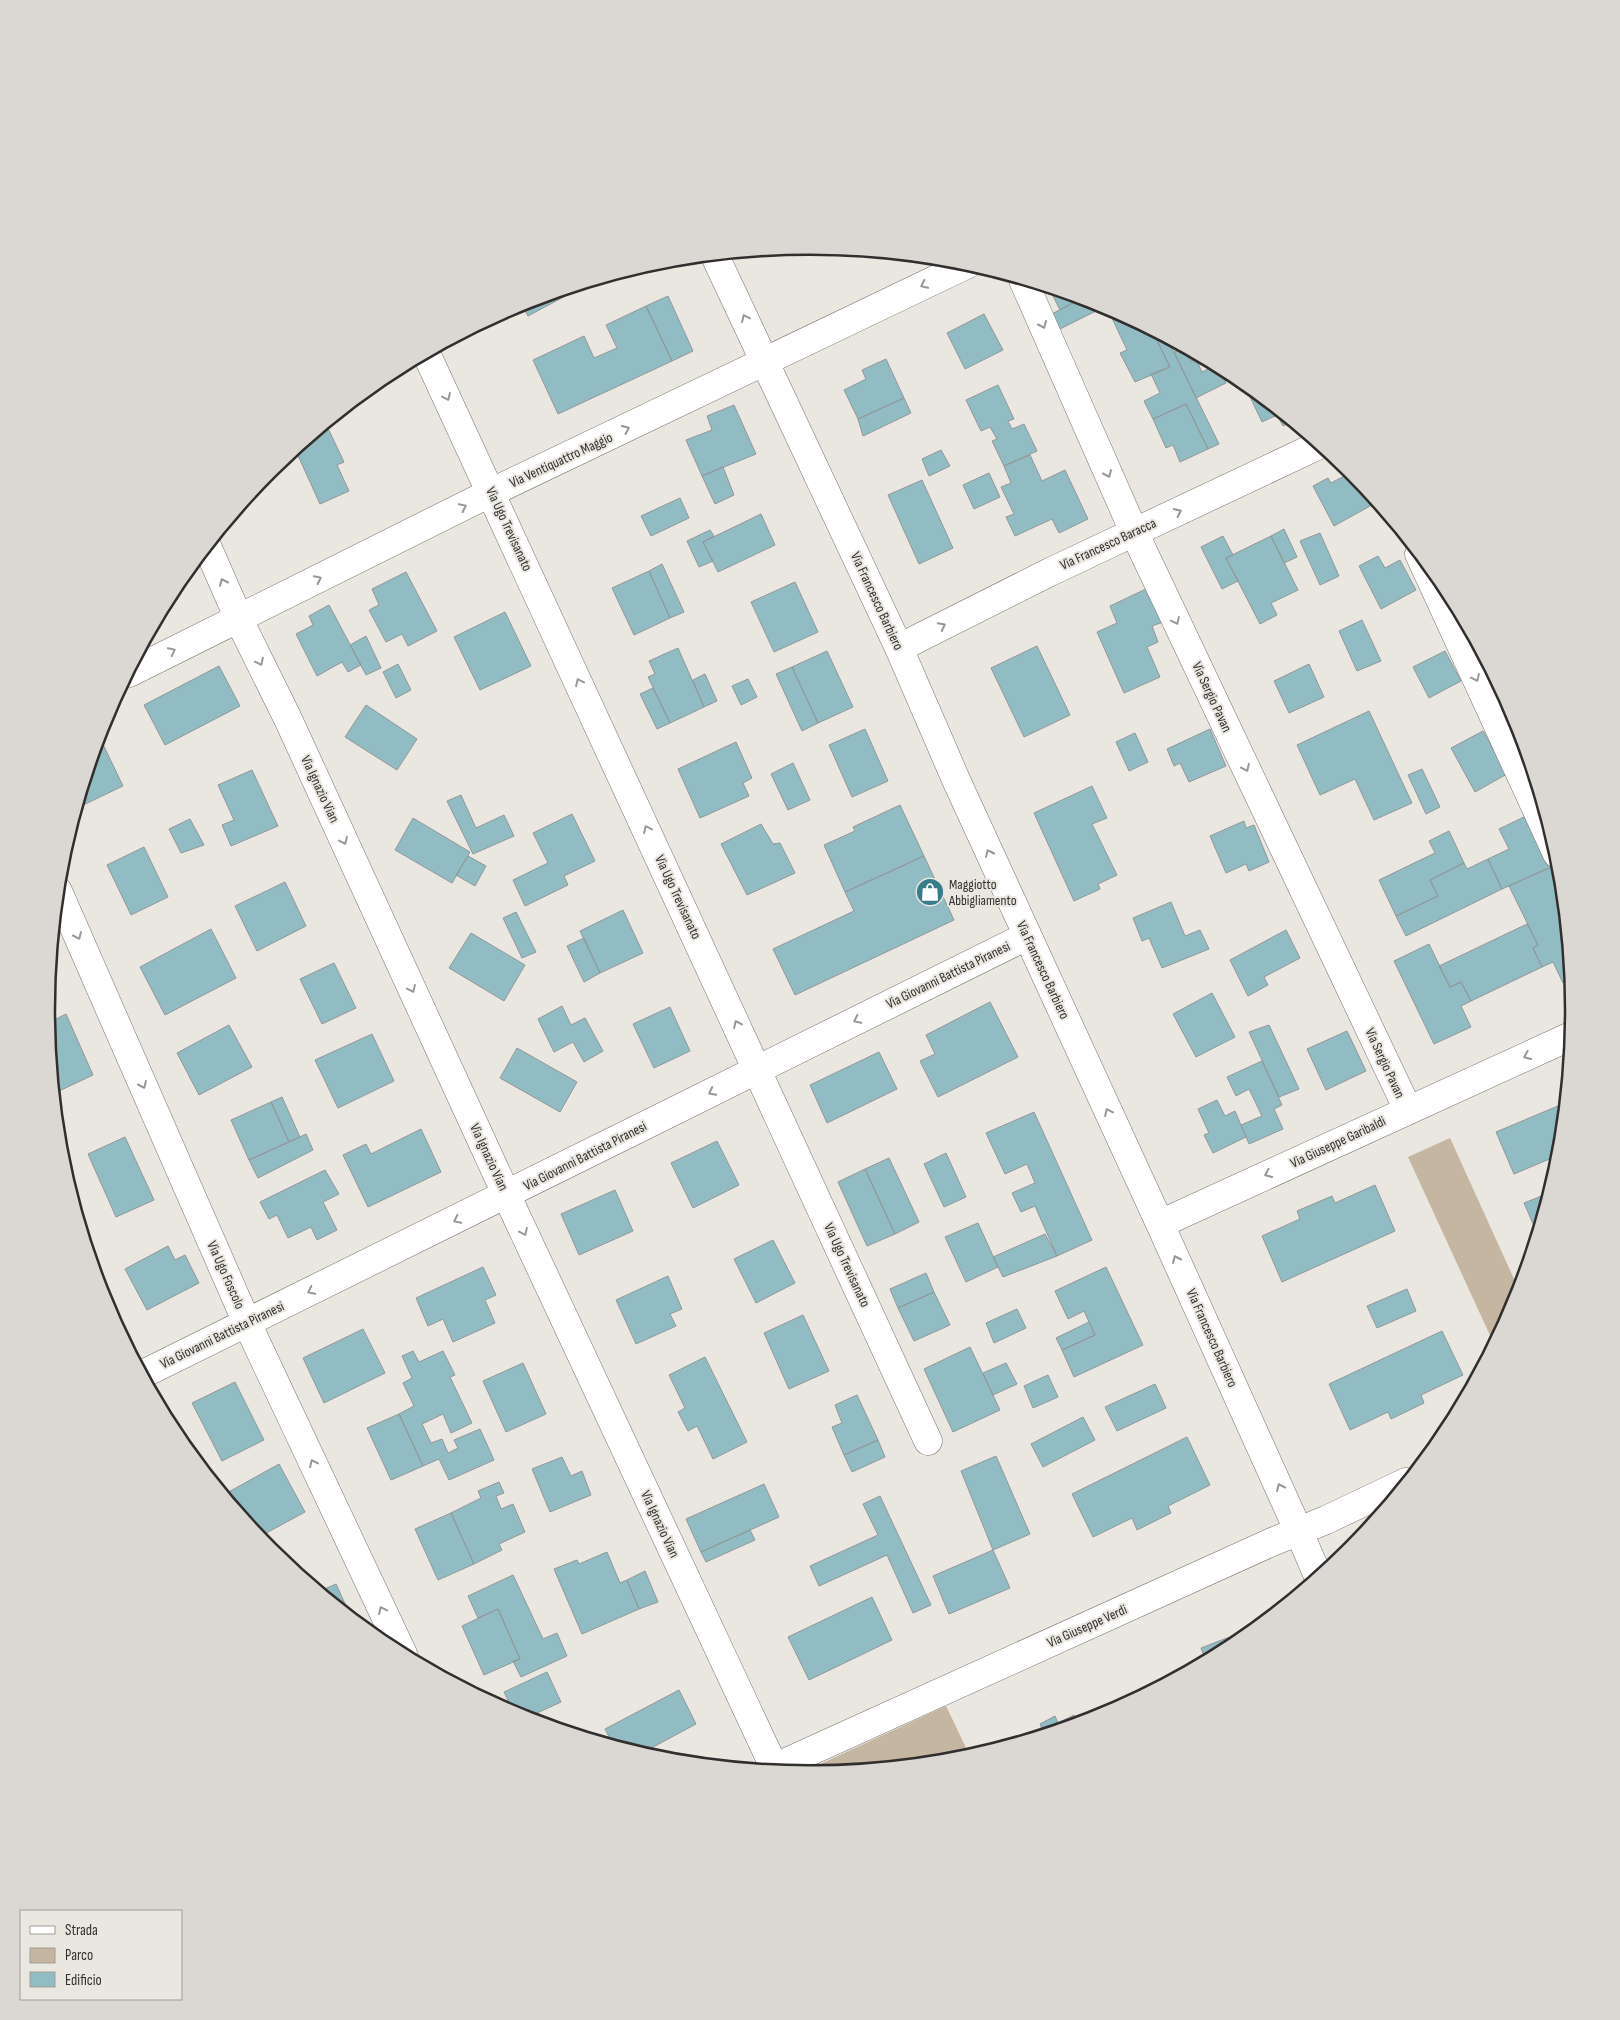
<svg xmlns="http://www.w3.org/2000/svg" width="1620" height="2020" viewBox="0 0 1620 2020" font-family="'Sofia Sans Condensed',sans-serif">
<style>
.green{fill:#c5b6a2}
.building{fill:#92bcc3;stroke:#909799}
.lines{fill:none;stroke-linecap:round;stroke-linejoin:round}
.minor-casing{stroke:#78746f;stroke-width:29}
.tertiary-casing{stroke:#78746f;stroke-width:29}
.minor{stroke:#fff;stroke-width:28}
.tertiary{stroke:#fff;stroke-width:28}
.oneway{stroke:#989796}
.labels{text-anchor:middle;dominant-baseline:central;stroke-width:4;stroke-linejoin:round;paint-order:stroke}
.street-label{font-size:14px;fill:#312f2d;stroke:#eae6e0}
.poi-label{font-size:14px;fill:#312f2d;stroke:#eae6e0;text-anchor:start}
.rim{fill:none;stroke:#312f2d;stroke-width:2.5}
</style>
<rect width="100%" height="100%" fill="#eae6e0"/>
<path class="green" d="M 1450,1138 L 1519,1290 L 1515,1303 L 1494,1344 L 1408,1157 Z
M 946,1706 L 970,1756 L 959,1759 L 810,1774 L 801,1773 Z"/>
<path class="building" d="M 571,288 L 573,292 L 528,316 L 521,303 Z
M 1049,288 L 1082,298 L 1060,310 Z
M 668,296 L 693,351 L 672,361 L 646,306 Z
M 1082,298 L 1099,304 L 1102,308 L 1056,331 L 1048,316 Z
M 646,306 L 672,361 L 558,414 L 533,360 L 584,336 L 594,358 L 617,348 L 606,325 Z
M 1118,313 L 1153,332 L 1170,367 L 1135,382 L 1120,353 L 1127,350 L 1111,316 Z
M 984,314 L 1003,350 L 965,369 L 947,333 Z
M 1153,332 L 1168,340 L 1219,444 L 1208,449 L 1186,404 L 1153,419 L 1144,401 L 1160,393 L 1151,374 L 1170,367 Z
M 1183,347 L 1191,361 L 1196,359 L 1202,372 L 1216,365 L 1218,367 L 1226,383 L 1196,398 L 1174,352 Z
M 886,359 L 904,398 L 858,419 L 844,390 L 866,379 L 862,370 Z
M 1243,382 L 1291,422 L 1283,426 L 1277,415 L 1262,422 Z
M 998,385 L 1014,419 L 1008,421 L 1012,429 L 1024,424 L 1037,451 L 1004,466 L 992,441 L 997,439 L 990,427 L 981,431 L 966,400 Z
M 904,398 L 911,413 L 863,436 L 858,419 Z
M 1186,404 L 1208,449 L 1180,462 L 1173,445 L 1166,448 L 1153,419 Z
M 734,405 L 756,454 L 702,476 L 686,440 L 712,430 L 707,416 Z
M 326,424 L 344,462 L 337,465 L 349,491 L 320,504 L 295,449 Z
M 941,450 L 950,466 L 929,476 L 922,459 Z
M 1030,455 L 1042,481 L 1065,470 L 1088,519 L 1059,533 L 1052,519 L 1015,536 L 1006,517 L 1014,514 L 1001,487 L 1011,483 L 1004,466 Z
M 723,467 L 734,495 L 715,504 L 702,476 Z
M 1352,472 L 1361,484 L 1372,505 L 1334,526 L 1313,486 L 1328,478 L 1331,483 Z
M 989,473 L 1000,497 L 974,509 L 963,485 Z
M 922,480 L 953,548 L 919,564 L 888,495 Z
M 680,498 L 689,518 L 651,536 L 641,516 Z
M 761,514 L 775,545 L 718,572 L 703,542 Z
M 1284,529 L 1297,557 L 1284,563 L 1271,536 Z
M 710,530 L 714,536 L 703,542 L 713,561 L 699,567 L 687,541 Z
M 1320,533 L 1339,576 L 1320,585 L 1300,541 Z
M 1223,536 L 1233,555 L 1226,558 L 1238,581 L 1222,589 L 1201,547 Z
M 1271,536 L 1298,590 L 1271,603 L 1277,615 L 1260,624 L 1226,558 Z
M 1378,556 L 1385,568 L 1400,560 L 1416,590 L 1381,609 L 1359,566 Z
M 662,564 L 684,612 L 670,618 L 649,571 Z
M 649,571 L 670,618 L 634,635 L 612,588 Z
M 406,572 L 437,631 L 408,646 L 402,634 L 386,642 L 369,610 L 379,605 L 372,589 Z
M 795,582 L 818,632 L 774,652 L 751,602 Z
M 1148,588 L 1163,622 L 1152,626 L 1158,642 L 1147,647 L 1160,677 L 1124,693 L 1097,632 L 1117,623 L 1110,606 Z
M 173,589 L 178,599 L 165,605 Z
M 329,605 L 361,665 L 348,672 L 342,662 L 317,676 L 296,634 L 313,625 L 309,616 Z
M 505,612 L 531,666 L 480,690 L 454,637 Z
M 1362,620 L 1381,661 L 1357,671 L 1339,631 Z
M 366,636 L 381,668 L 366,675 L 350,645 Z
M 1037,646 L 1070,715 L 1024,737 L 991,668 Z
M 678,648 L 704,707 L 670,723 L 648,677 L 655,674 L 649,661 Z
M 827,651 L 853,707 L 818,723 L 792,667 Z
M 1445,651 L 1461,681 L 1429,698 L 1413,667 Z
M 398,664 L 411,690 L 396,698 L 383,672 Z
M 1309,664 L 1324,697 L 1289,713 L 1274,681 Z
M 219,666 L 240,706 L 165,745 L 144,705 Z
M 792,667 L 818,723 L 802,731 L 776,674 Z
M 705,674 L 717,701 L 704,707 L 693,680 Z
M 748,679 L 757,697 L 741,705 L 732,686 Z
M 653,688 L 670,723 L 657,729 L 640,694 Z
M 366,705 L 417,739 L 397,770 L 345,737 Z
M 1369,711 L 1412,803 L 1374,820 L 1355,779 L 1320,795 L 1297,745 Z
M 865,729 L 888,781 L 852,797 L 829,745 Z
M 1210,729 L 1226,766 L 1189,782 L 1180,763 L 1174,766 L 1167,749 Z
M 1483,731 L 1507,774 L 1475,792 L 1451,748 Z
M 1135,733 L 1148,762 L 1129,771 L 1116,742 Z
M 99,736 L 123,786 L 77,808 Z
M 736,742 L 752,778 L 743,783 L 749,796 L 700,818 L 678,769 Z
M 793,763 L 810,800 L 788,810 L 771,774 Z
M 1422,769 L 1440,807 L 1426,814 L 1408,775 Z
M 252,770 L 278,826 L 231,846 L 222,825 L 234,820 L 218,785 Z
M 1092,786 L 1107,818 L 1092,824 L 1117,875 L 1098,884 L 1100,889 L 1074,901 L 1034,813 Z
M 461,795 L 476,828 L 504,815 L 514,836 L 473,854 L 447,801 Z
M 900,805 L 924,856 L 845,892 L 824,845 L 855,831 L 853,827 Z
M 572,814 L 595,861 L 564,876 L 568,885 L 525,906 L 513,880 L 548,863 L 533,833 Z
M 1526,816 L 1551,867 L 1502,889 L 1488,859 L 1509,849 L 1499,829 Z
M 413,818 L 470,852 L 452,883 L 395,850 Z
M 190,819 L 204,845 L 181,853 L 169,829 Z
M 1244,821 L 1246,828 L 1254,825 L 1269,862 L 1249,871 L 1246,864 L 1226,873 L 1210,836 Z
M 761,824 L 773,844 L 780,843 L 795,873 L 747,895 L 721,844 Z
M 1449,831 L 1464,863 L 1430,880 L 1438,896 L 1396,916 L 1379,880 L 1435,853 L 1429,841 Z
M 144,847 L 168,897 L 131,915 L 107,865 Z
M 468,856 L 486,866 L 475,886 L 456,875 Z
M 924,856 L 954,920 L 795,995 L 773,949 L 854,911 L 845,892 Z
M 1488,859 L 1502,889 L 1406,936 L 1396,916 L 1438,896 L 1430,880 L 1464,863 L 1467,869 Z
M 1551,867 L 1562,889 L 1571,980 L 1563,983 L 1553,962 L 1542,967 L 1533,948 L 1538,945 L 1509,886 Z
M 285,882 L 306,926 L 257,951 L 235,906 Z
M 1171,902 L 1185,936 L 1200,930 L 1209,949 L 1162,968 L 1149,938 L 1142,941 L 1133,918 Z
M 623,910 L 643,953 L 600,973 L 580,931 Z
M 516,912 L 536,952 L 522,958 L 503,918 Z
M 1527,924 L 1538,945 L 1533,948 L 1542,967 L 1471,1001 L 1461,982 L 1450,987 L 1439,966 Z
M 211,929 L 236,978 L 165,1015 L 140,967 Z
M 1286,930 L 1300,958 L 1264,977 L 1268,985 L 1248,996 L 1230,960 Z
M 471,933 L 525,965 L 504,1001 L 449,968 Z
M 584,938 L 600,973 L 584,982 L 567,946 Z
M 1429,944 L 1450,987 L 1461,982 L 1471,1001 L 1461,1006 L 1471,1027 L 1434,1044 L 1394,961 Z
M 334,963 L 356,1008 L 322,1024 L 300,979 Z
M 1212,993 L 1235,1037 L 1196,1057 L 1173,1014 Z
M 990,1002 L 1018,1057 L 938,1097 L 920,1061 L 935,1054 L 926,1035 Z
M 562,1006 L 571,1025 L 585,1018 L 603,1051 L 584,1062 L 573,1042 L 554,1052 L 538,1019 Z
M 670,1007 L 690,1051 L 654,1068 L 633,1024 Z
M 66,1014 L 93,1075 L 59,1091 L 53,1078 L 48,1023 Z
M 229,1025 L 252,1067 L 199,1095 L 177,1053 Z
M 1269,1025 L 1299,1089 L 1279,1097 L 1249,1032 Z
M 1347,1031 L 1366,1071 L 1326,1090 L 1307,1049 Z
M 372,1034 L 394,1081 L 338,1108 L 315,1060 Z
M 517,1048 L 577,1082 L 560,1112 L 500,1078 Z
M 879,1052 L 897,1089 L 827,1123 L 810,1085 Z
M 1262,1061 L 1282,1105 L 1274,1109 L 1283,1129 L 1249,1144 L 1241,1125 L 1262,1116 L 1249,1089 L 1236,1096 L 1227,1077 Z
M 282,1097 L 300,1137 L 289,1142 L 271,1102 Z
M 1217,1100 L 1225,1116 L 1235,1111 L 1246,1137 L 1213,1153 L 1204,1135 L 1209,1133 L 1198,1109 Z
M 271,1102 L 289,1142 L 249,1160 L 231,1120 Z
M 1565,1103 L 1559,1155 L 1514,1174 L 1496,1132 Z
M 1034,1112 L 1092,1240 L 1057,1256 L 1035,1206 L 1021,1212 L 1012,1193 L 1035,1183 L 1027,1164 L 1005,1174 L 986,1133 Z
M 421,1129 L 441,1172 L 368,1207 L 343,1155 L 366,1144 L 371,1154 Z
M 306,1134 L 313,1150 L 258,1178 L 249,1160 Z
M 125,1137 L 154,1200 L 116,1217 L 88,1154 Z
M 717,1141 L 739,1185 L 693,1208 L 671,1163 Z
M 946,1153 L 966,1197 L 944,1207 L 924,1164 Z
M 889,1158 L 919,1222 L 895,1234 L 865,1169 Z
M 865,1169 L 895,1234 L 867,1246 L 838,1182 Z
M 325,1170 L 339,1194 L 323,1202 L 337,1230 L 317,1240 L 311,1227 L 288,1238 L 277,1215 L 269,1219 L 260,1202 Z
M 1375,1185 L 1395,1231 L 1282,1282 L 1262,1236 L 1300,1219 L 1297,1211 L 1332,1196 L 1335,1203 Z
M 615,1190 L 633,1231 L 579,1255 L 561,1214 Z
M 1549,1193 L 1537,1233 L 1524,1203 Z
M 978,1223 L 998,1267 L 966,1282 L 945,1237 Z
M 1045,1234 L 1057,1256 L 1003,1277 L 993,1257 Z
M 773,1240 L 795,1283 L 756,1303 L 734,1259 Z
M 168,1246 L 175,1260 L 185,1255 L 199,1283 L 147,1310 L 125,1269 Z
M 483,1267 L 496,1295 L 485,1300 L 495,1323 L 453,1342 L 443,1319 L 428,1326 L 416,1298 Z
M 1106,1267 L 1143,1345 L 1074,1377 L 1062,1350 L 1095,1335 L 1084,1311 L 1068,1319 L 1055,1291 Z
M 926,1273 L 934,1292 L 898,1308 L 890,1289 Z
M 96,1276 L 125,1331 L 121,1333 L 104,1302 Z
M 668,1276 L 682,1309 L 670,1314 L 676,1326 L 636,1344 L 616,1300 Z
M 1407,1289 L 1416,1311 L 1377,1328 L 1367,1306 Z
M 934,1292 L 950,1325 L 914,1341 L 898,1308 Z
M 1017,1309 L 1026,1328 L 994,1343 L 986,1323 Z
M 803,1315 L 829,1371 L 789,1389 L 764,1333 Z
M 1089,1322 L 1095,1335 L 1062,1350 L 1056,1338 Z
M 363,1329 L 385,1373 L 324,1403 L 303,1358 Z
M 1442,1331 L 1463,1375 L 1421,1395 L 1424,1403 L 1391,1419 L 1388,1412 L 1350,1430 L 1329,1384 Z
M 970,1347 L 1000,1410 L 953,1432 L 924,1369 Z
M 413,1351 L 419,1362 L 443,1351 L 455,1375 L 450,1377 L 472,1423 L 451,1433 L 443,1414 L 422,1424 L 431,1443 L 442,1439 L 448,1453 L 458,1448 L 454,1440 L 480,1429 L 494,1460 L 449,1480 L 439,1459 L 423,1466 L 399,1414 L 414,1406 L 403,1383 L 412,1378 L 402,1356 Z
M 705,1357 L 747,1442 L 713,1459 L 697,1426 L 688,1431 L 678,1412 L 685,1408 L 669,1375 Z
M 523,1363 L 546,1414 L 506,1432 L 483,1381 Z
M 1006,1363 L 1017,1384 L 993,1395 L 983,1373 Z
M 1048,1375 L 1058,1397 L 1033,1408 L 1024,1386 Z
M 235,1382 L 264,1440 L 222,1461 L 192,1403 Z
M 1155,1384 L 1166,1408 L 1117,1431 L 1105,1407 Z
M 857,1395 L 878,1440 L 844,1455 L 832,1427 L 842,1423 L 835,1405 Z
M 399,1414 L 423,1466 L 391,1480 L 367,1428 Z
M 1083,1417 L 1095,1440 L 1043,1467 L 1031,1444 Z
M 1187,1437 L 1210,1485 L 1168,1506 L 1171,1513 L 1137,1530 L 1132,1518 L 1093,1537 L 1072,1494 Z
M 878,1440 L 885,1457 L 852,1472 L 844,1455 Z
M 996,1456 L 1030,1534 L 993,1550 L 961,1471 Z
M 562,1457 L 571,1476 L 582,1471 L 591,1495 L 550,1512 L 532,1469 Z
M 279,1464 L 305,1512 L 259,1537 L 225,1494 Z
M 499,1482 L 504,1493 L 496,1496 L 501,1509 L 513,1504 L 525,1532 L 499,1544 L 502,1550 L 474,1564 L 451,1513 L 481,1498 L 478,1491 Z
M 764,1484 L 779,1517 L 701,1552 L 686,1519 Z
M 880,1496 L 931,1605 L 913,1613 L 887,1555 L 819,1586 L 810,1566 L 878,1535 L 863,1504 Z
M 451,1513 L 474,1564 L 438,1580 L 415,1529 Z
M 750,1530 L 755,1540 L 706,1562 L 701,1552 Z
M 993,1550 L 1010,1588 L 949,1614 L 933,1576 Z
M 607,1552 L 620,1583 L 627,1580 L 639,1609 L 582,1634 L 554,1569 L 577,1560 L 579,1564 Z
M 645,1571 L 658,1602 L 639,1609 L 627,1580 Z
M 513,1575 L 543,1639 L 557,1633 L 567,1656 L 521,1677 L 513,1661 L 520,1659 L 498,1609 L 478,1618 L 468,1596 Z
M 336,1584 L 351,1617 L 320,1591 Z
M 872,1597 L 892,1640 L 809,1680 L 788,1637 Z
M 498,1609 L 520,1659 L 484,1675 L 462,1626 Z
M 1258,1626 L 1234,1645 L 1206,1660 L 1201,1648 Z
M 547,1672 L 561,1702 L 526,1718 L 514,1713 L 504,1692 Z
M 679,1690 L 696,1724 L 642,1753 L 613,1744 L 605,1729 Z
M 1074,1715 L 1078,1723 L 1026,1739 L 1043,1731 L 1040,1724 L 1055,1716 L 1058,1723 Z"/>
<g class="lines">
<defs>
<path id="minor" d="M 715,256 L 899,648 L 957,782 L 1160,1224 L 1299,1532
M 1023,280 L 1134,532 L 1408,1110
M 426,353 L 928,1441
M 207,546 L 242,626 L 288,719 L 507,1196 L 774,1767
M 1419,554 L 1557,854
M 899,648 L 1050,572 L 1319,445
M 129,673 L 492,492 L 968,264
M 58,891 L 247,1323 L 403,1654
M 1160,1224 L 1571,1036
M 143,1374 C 438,1230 732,1081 1027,936"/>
<path id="tertiary" d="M 1299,1532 L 1318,1576
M 769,1770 L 1272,1542 L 1326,1520 L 1406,1482"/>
</defs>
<use href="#minor" class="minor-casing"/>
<use href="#tertiary" class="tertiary-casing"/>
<use href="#minor" class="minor"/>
<use href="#tertiary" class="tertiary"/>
</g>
<defs><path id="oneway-chevron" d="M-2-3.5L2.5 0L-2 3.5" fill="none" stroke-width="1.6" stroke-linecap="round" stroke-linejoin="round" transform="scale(1.25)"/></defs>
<g class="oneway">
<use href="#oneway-chevron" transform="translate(924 285) rotate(154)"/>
<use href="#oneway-chevron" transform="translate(745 318) rotate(-115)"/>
<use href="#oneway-chevron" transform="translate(1043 325) rotate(66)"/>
<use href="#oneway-chevron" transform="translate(447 397) rotate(65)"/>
<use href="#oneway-chevron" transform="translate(626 429) rotate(-25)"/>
<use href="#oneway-chevron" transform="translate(1108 474) rotate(66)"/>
<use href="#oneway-chevron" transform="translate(463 507) rotate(-26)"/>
<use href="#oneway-chevron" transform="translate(1178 512) rotate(-25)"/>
<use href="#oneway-chevron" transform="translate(318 579) rotate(-26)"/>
<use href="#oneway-chevron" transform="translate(223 582) rotate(-114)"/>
<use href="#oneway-chevron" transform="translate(1176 621) rotate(65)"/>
<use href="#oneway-chevron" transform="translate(942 626) rotate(-27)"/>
<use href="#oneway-chevron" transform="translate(172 651) rotate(-26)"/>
<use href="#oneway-chevron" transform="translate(260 662) rotate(64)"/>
<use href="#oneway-chevron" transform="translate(1476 678) rotate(65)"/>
<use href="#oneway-chevron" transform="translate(579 682) rotate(-115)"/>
<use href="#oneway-chevron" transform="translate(1246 768) rotate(65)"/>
<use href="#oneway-chevron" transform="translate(647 829) rotate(-115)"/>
<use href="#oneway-chevron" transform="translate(344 841) rotate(65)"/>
<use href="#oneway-chevron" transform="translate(989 853) rotate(-114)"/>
<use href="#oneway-chevron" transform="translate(78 936) rotate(66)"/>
<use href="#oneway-chevron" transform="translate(412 989) rotate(65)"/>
<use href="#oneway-chevron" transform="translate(857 1020) rotate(154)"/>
<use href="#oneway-chevron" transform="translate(737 1024) rotate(-115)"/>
<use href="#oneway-chevron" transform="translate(1527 1056) rotate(156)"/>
<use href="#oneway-chevron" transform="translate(143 1085) rotate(66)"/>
<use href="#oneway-chevron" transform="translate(712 1092) rotate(153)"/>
<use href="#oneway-chevron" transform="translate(1108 1112) rotate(-115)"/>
<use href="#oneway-chevron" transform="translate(1268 1174) rotate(155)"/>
<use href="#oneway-chevron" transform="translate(457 1220) rotate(154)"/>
<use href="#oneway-chevron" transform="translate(524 1232) rotate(65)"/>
<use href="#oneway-chevron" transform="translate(1176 1259) rotate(-114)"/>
<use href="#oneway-chevron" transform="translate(311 1291) rotate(154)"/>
<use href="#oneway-chevron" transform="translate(313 1463) rotate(-115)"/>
<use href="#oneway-chevron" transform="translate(1280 1487) rotate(-114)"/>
<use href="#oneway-chevron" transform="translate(382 1610) rotate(-115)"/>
</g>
<defs>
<symbol id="shop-disc" viewBox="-11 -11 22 22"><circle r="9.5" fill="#387e8a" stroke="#eae6e0"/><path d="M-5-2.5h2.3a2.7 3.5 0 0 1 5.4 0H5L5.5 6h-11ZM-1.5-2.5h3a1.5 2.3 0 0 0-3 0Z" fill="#fff"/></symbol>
</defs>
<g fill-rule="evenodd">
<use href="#shop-disc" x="914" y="876" width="32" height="32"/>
</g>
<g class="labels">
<g class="street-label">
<text transform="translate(561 460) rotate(-25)">Via Ventiquattro Maggio</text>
<text transform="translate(509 529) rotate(65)">Via Ugo Trevisanato</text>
<text transform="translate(1108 544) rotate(-25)">Via Francesco Baracca</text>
<text transform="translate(877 601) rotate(65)">Via Francesco Barbiero</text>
<text transform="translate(1212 697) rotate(65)">Via Sergio Pavan</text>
<text transform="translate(320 789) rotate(65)">Via Ignazio Vian</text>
<text transform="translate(678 897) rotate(65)">Via Ugo Trevisanato</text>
<text transform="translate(1043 970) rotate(65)">Via Francesco Barbiero</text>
<text transform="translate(948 975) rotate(-26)">Via Giovanni Battista Piranesi</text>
<text transform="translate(1385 1063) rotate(65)">Via Sergio Pavan</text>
<text transform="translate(1338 1142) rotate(-25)">Via Giuseppe Garibaldi</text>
<text transform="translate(585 1156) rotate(-27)">Via Giovanni Battista Piranesi</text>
<text transform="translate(489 1157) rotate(65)">Via Ignazio Vian</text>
<text transform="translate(847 1265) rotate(65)">Via Ugo Trevisanato</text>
<text transform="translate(226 1275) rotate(66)">Via Ugo Foscolo</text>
<text transform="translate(222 1335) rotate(-26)">Via Giovanni Battista Piranesi</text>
<text transform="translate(1212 1338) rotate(66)">Via Francesco Barbiero</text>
<text transform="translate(660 1524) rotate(65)">Via Ignazio Vian</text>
<text transform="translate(1087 1626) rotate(-24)">Via Giuseppe Verdi</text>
</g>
<g class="poi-label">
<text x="949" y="884">Maggiotto<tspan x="949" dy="16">Abbigliamento</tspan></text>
</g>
</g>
<path d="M0 0H1620V2020H0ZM55 1010a755 755 0 1 1 1510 0a755 755 0 1 1-1510 0Z" fill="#dbd7d2" fill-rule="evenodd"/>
<path class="rim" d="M55 1010a755 755 0 1 1 1510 0a755 755 0 1 1-1510 0Z"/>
<rect x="20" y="1910" width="162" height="90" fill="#eae6e0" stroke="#a09d98"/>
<rect x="30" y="1926" width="25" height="8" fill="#ffffff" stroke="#a09d98"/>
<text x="65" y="1935" font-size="15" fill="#312f2d">Strada</text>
<rect x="30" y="1948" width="25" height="15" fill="#c5b6a2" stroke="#a09d98"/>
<text x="65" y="1960" font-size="15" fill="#312f2d">Parco</text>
<rect x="30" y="1972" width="25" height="15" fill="#92bcc3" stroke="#a09d98"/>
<text x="65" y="1985" font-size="15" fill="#312f2d">Edificio</text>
</svg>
